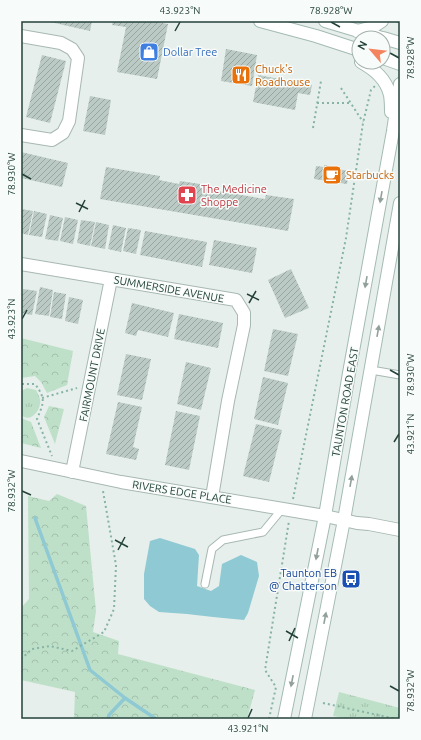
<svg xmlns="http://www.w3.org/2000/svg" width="421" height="740" viewBox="0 0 421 740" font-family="Ubuntu,sans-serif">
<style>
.forest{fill:url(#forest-crowns)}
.park{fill:url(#park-tufts)}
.water{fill:#8ec9d4}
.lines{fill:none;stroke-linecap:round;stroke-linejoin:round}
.stream{stroke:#8ec9d4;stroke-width:3.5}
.building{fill:url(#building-hatch)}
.service-casing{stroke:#a8b8b2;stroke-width:9}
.minor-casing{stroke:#a8b8b2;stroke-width:14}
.secondary-casing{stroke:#a4bbb3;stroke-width:14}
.path{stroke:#86b3a5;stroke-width:2;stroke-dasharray:2 3;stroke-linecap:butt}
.service{stroke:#fff;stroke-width:7}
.minor{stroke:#fff;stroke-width:12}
.secondary{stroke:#fff;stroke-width:12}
.oneway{fill:#92a09c}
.ticks{fill:none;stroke:#24423a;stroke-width:1.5}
.labels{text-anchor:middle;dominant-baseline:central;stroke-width:3;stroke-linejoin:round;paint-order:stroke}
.shop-label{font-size:11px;fill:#366cbe;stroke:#f7fbf9;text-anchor:start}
.food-label{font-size:11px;fill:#c56008;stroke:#f7fbf9;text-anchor:start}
.health-label{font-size:11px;fill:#be3a42;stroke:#f7fbf9;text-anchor:start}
.street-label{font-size:11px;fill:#24423a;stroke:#f7fbf9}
.transit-label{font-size:11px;fill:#164399;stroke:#f7fbf9;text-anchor:end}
.neatline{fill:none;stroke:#24423a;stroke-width:1.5}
.ticks-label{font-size:10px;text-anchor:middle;fill:#24423a}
</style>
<defs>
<pattern id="forest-crowns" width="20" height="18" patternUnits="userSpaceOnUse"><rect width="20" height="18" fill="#bfe0c8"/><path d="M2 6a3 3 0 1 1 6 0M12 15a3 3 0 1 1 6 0" fill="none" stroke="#a4c1ad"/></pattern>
<pattern id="park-tufts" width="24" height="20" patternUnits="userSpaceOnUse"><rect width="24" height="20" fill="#bfe0c8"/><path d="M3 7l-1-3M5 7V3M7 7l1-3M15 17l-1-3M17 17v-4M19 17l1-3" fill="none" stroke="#a4c1ad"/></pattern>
<pattern id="building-hatch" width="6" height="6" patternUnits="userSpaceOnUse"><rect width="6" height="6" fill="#bbcac4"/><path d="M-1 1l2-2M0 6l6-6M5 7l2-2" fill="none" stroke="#98a6a0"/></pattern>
</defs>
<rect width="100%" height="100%" fill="#e6efeb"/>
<path class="forest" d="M 21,338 L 73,351 L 67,385 L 47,393 L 41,382 L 35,376 L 21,378 Z
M 49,406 L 64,409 L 55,444 L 44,417 Z
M 21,418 L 31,422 L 41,448 L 21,443 Z
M 57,494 L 86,506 L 96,611 L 93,632 L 119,641 L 118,654 L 255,690 L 247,719 L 74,719 L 75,692 L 21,680 L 21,608 L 29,599 L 28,496 L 49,501 Z"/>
<path class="park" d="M 27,388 L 36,390 C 37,392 39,396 40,399 C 42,409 31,424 21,415 L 21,391 Z
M 339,692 L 400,708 L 400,719 L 350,719 L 333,716 Z"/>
<path class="water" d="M 160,538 L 195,549 L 199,555 L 197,586 L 211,591 L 219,586 L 222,564 L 241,555 L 257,562 L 259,576 L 248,613 L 244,620 L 213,617 L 187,614 L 159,612 L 150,606 L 144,599 L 144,574 L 150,541 Z"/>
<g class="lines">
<path class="stream" d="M 35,518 L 90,670 L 125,698 L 156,719
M 108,719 L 109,715 L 125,698"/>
</g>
<path class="building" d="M 46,21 L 92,21 L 90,31 Z
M 113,21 L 151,21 L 168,24 L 157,79 L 117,72 L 126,27 L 112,25 Z
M 226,49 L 257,55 L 252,86 L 221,81 Z
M 42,55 L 66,61 L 50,123 L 26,117 Z
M 258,75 L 312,85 L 310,95 L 298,93 L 295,110 L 253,102 Z
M 90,96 L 111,100 L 105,135 L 83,131 Z
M 21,152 L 68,163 L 62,187 L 21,178 Z
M 324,165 L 331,166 L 331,168 L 349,171 L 347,184 L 314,179 L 316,166 L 324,167 Z
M 106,167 L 160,176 L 159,180 L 179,184 L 180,181 L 200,184 L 200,188 L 265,199 L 266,195 L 294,199 L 288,231 L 100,199 Z
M 21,209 L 33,211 L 28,235 L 21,233 Z
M 34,211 L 47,214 L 42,237 L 29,235 Z
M 50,215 L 63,218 L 58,241 L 45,239 Z
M 65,217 L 78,220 L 73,244 L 60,241 Z
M 81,220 L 95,222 L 90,246 L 77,243 Z
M 96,222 L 109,225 L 105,249 L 91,246 Z
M 113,225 L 126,228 L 121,252 L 108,249 Z
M 128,228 L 141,230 L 136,254 L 123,251 Z
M 145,231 L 207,242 L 202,267 L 140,255 Z
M 214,240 L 257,248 L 252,273 L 209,265 Z
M 291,269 L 309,308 L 285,318 L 268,280 Z
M 40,287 L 53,290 L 49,316 L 35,314 Z
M 23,289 L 37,291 L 32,315 L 21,313 L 21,301 Z
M 54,292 L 66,294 L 62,319 L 50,317 Z
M 69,297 L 83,300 L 78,324 L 65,321 Z
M 132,303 L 174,313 L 168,337 L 138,330 L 136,336 L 125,333 Z
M 179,314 L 223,323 L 218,348 L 174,339 Z
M 273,329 L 298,334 L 288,376 L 264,371 Z
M 126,354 L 151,359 L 142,400 L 117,395 Z
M 186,362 L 211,368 L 201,410 L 177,404 Z
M 263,377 L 288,383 L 278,425 L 254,419 Z
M 118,402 L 142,407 L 133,447 L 139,449 L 136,460 L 106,454 Z
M 176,411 L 200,416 L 189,470 L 165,465 Z
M 256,424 L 282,430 L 269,482 L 243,476 Z"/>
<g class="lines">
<defs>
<path id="service" d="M 371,370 L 400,375
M 205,584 L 212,549 L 223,540 L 263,532 L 282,509"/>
<path id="minor" d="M 21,36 L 61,43 L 72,49 L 78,58 L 69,121 L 63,133 L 52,140 L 21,135
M 21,264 L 236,300 L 244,313 L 244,325 L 228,401 L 212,497
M 21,461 L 121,482 L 325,516 L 357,523 L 369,524 L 400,530
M 72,472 L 111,279"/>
<path id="secondary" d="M 260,21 L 316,36 L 359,50
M 325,21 L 382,38
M 357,31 L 373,27 L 382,21
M 383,38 L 400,43
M 383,58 L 400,64
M 361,62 C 375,70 386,79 390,95 C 391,101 391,107 391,112
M 284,719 L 325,516 L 349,373 L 393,131 L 400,84
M 305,719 L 344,520 L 400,203"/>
</defs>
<use href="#service" class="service-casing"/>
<use href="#minor" class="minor-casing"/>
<use href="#secondary" class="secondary-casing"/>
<path class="path" d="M 397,21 L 400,25
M 341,88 L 363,122
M 317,103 L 351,103
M 313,128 L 321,81
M 22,384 L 35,384 C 46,399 44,402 37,419 L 52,456
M 42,398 L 77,388
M 293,499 L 346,238 L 363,123 L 371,90 L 375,86
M 21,659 L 32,649 L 50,646 L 72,651 L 104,632 L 114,609 L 116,565 L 103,491
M 323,703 L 396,719
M 269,719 L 276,687 L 265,670 L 289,521"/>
<use href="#service" class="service"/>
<use href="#minor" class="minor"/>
<use href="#secondary" class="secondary"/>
</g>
<defs><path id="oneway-solid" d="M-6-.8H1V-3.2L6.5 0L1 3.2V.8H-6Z"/></defs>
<g class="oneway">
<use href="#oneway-solid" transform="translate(381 197) rotate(100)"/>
<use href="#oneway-solid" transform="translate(366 282) rotate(100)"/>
<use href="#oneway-solid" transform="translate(378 331) rotate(-80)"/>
<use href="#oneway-solid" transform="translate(351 481) rotate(-80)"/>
<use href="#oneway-solid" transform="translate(317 554) rotate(101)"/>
<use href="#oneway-solid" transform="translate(325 618) rotate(-79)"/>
<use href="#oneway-solid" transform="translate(292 681) rotate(101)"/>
</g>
<path class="ticks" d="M 331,22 L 340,27M 175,31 L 180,22M 390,53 L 399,58M 22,174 L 31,179M 76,203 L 88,209M 79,212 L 85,200M 247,294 L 259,300M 249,303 L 256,291M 22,319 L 27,310M 390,370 L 399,375M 394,442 L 399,434M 22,491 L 31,495M 115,540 L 128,547M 118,550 L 125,537M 286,631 L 298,638M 289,641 L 295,628M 390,686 L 399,691M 248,718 L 252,709"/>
<defs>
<symbol id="shop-square" viewBox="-11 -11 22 22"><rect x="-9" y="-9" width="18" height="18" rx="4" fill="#3f7fe0" stroke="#f7fbf9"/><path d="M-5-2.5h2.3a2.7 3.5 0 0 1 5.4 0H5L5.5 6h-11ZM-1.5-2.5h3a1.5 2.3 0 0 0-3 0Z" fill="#fff"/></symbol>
<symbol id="restaurant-square" viewBox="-11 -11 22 22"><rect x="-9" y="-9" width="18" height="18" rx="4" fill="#e8710a" stroke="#f7fbf9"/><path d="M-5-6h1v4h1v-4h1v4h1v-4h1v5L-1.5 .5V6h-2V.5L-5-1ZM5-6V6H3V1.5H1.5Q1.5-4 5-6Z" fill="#fff"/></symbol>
<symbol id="cafe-square" viewBox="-11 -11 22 22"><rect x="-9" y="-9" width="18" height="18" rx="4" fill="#e8710a" stroke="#f7fbf9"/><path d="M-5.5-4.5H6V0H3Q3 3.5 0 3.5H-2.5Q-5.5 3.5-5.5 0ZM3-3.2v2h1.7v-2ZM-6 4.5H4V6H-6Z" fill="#fff"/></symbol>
<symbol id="pharmacy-square" viewBox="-11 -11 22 22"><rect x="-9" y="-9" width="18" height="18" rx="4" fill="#e0444e" stroke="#f7fbf9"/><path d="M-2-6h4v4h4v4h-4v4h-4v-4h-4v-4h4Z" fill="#fff"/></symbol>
<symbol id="bus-square" viewBox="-11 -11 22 22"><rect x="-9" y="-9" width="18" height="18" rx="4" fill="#1a4fb4" stroke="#f7fbf9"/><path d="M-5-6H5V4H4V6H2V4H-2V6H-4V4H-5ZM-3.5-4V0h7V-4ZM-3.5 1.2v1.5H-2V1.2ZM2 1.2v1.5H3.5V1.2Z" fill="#fff"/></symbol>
</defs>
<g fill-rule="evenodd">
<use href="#shop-square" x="138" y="41" width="22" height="22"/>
<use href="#restaurant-square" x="230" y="64" width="22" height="22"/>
<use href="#cafe-square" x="321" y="164" width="22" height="22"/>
<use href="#pharmacy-square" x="176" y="184" width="22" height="22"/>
<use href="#bus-square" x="340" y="568" width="22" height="22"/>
</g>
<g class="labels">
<g class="shop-label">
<text x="163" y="52">Dollar Tree</text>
</g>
<g class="food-label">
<text x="255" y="69">Chuck's<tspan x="255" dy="13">Roadhouse</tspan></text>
<text x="346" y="175">Starbucks</text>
</g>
<g class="health-label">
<text x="201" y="189">The Medicine<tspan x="201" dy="13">Shoppe</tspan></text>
</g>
<g class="street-label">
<text transform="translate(169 289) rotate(10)">SUMMERSIDE AVENUE</text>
<text transform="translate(92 375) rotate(-79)">FAIRMOUNT DRIVE</text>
<text transform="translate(345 402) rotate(-80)">TAUNTON ROAD EAST</text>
<text transform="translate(182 492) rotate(9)">RIVERS EDGE PLACE</text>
</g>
<g class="transit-label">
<text x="337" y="573">Taunton EB<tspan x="337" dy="13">@ Chatterson</tspan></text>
</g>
</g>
<rect width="421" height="740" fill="none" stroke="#f7fbf9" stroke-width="44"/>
<g transform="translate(371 50) rotate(298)"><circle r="19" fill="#f7fbf9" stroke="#a3b1ad"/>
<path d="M0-3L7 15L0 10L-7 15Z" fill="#f4845f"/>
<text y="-6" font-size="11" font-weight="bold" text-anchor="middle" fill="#24423a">N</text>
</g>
<rect x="22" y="22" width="377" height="696" class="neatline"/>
<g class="ticks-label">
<text x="180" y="14">43.923°N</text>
<text x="331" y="14">78.928°W</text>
<text transform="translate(410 58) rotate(-90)" y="4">78.928°W</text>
<text transform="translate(11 174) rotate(-90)" y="4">78.930°W</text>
<text transform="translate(11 319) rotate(-90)" y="4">43.923°N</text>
<text transform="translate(410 375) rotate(-90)" y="4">78.930°W</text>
<text transform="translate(410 434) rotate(-90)" y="4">43.921°N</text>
<text transform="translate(11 491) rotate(-90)" y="4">78.932°W</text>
<text transform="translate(410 691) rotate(-90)" y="4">78.932°W</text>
<text x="248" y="732">43.921°N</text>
</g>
</svg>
